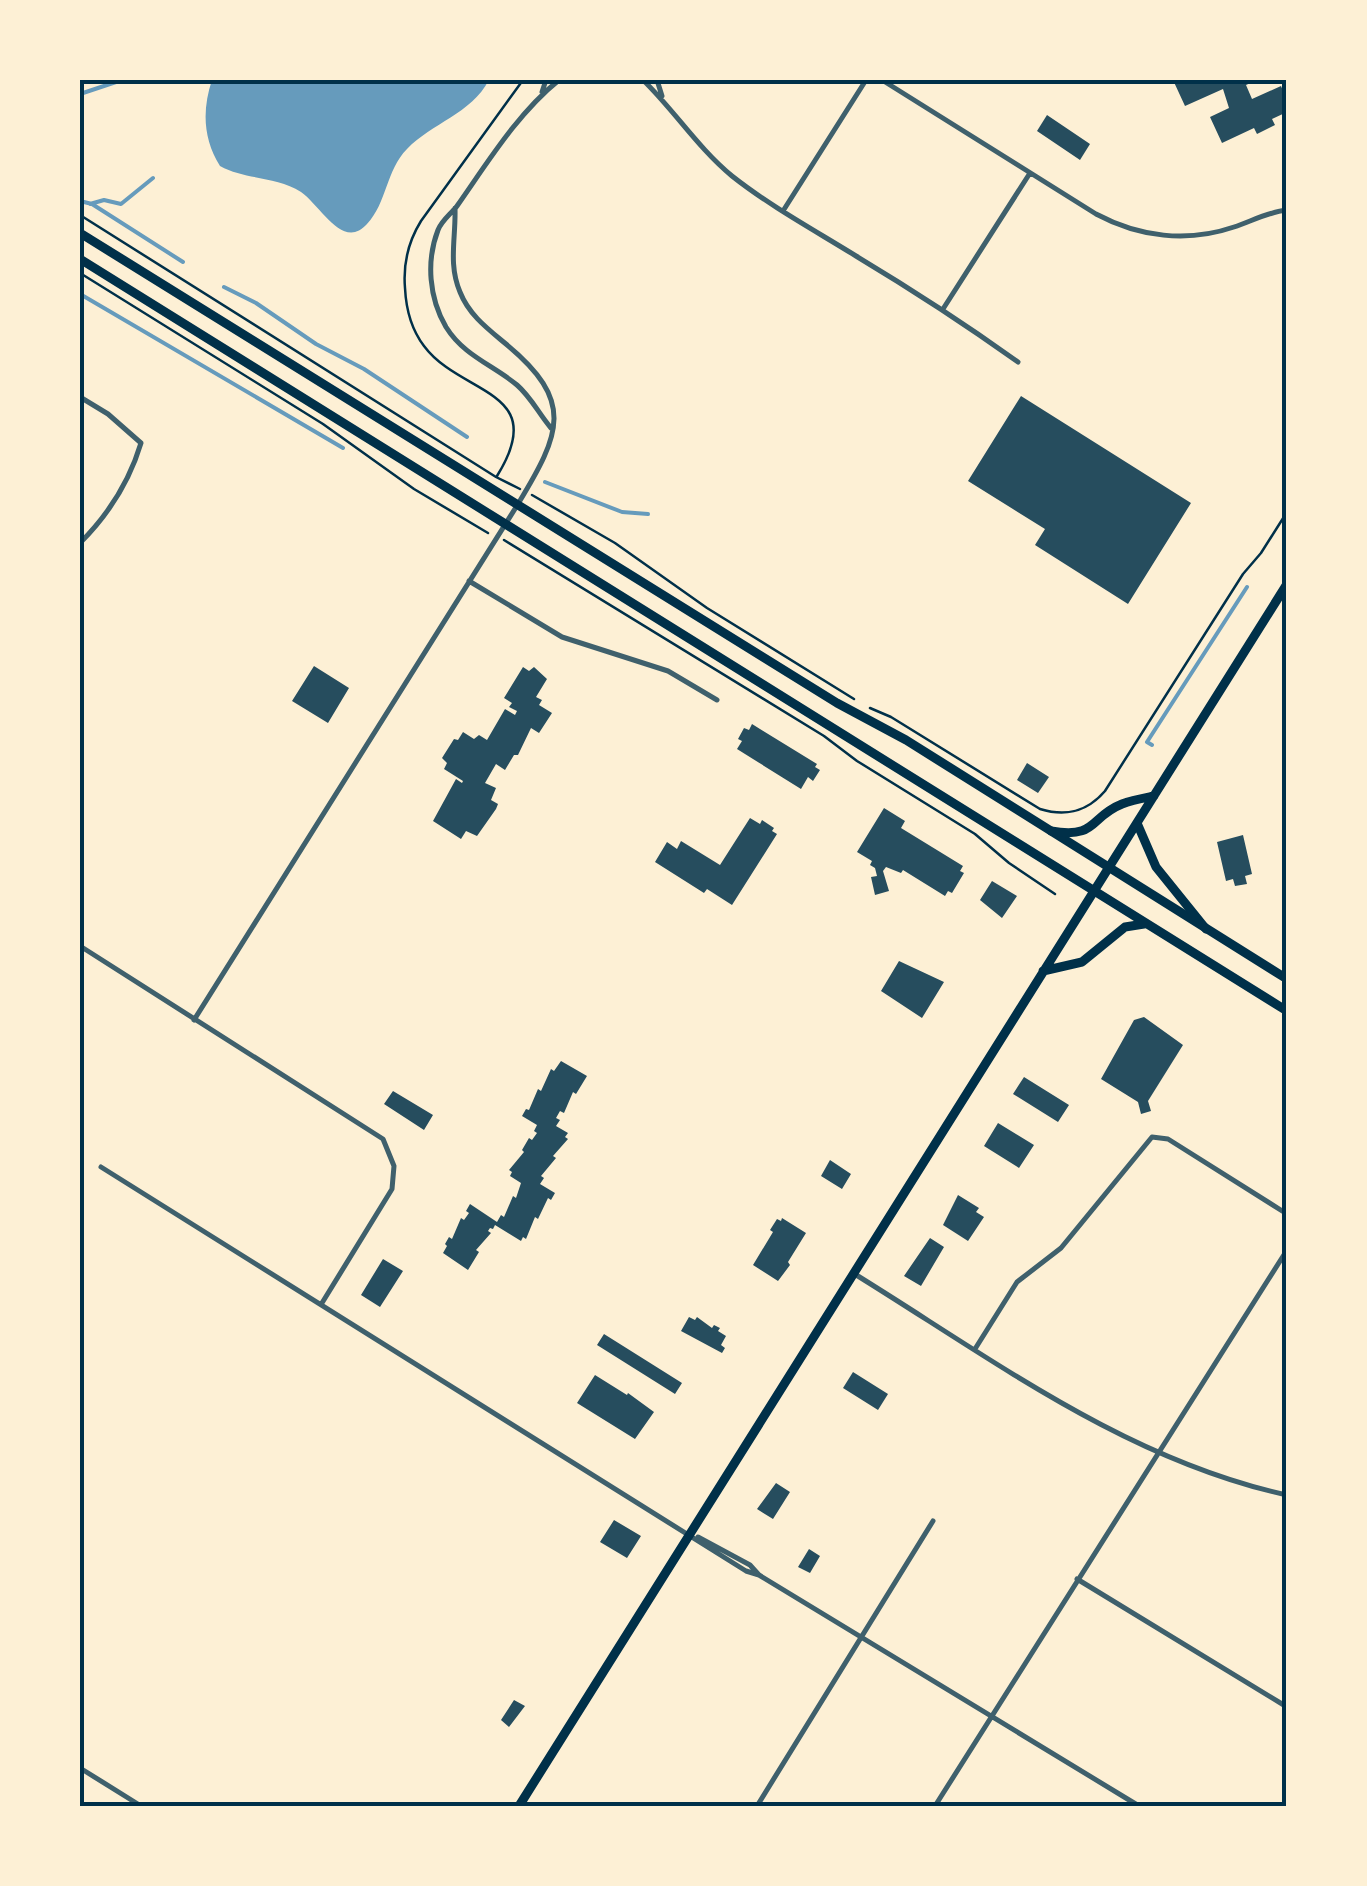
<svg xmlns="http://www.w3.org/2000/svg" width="1367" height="1886" viewBox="0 0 1367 1886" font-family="Barlow,sans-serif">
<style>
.water{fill:#669bbc}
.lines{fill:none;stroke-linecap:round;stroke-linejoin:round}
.stream{stroke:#669bbc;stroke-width:4}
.building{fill:#264d5e}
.path{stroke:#003049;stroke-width:2.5}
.minor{stroke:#3f606c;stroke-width:5}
.primary{stroke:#003049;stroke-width:9}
.trunk{stroke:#003049;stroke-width:9}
.neatline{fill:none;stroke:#003049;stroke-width:4}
</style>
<rect width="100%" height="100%" fill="#fdf0d5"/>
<path class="water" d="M 212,80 L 489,80 C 471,114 432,123 407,149 C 386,170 387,203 367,224 C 343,251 321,206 301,192 C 276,176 245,180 220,166 C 203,139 202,110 212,80 Z"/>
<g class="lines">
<path class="stream" d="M 80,94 L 122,80
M 80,201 L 92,204 L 183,262
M 90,204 L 104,200 L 121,204 L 153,178
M 224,287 L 256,303 L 316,344 L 364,369 L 467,437
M 80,294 L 343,448
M 545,482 L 622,512 L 648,514
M 1152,745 L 1147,742 L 1247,587"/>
</g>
<path class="building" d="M 1173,80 L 1257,80 L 1246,85 L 1252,99 L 1281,86 L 1287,100 L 1287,112 L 1272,119 L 1275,125 L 1257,134 L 1254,128 L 1222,143 L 1210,117 L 1229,108 L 1223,89 L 1185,106 Z
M 1047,115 L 1090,144 L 1080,160 L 1037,131 Z
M 1021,396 L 1191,503 L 1128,604 L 1035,545 L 1045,529 L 968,481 Z
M 314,666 L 349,688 L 328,723 L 292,701 Z
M 523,667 L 529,671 L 534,667 L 547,679 L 536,697 L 542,700 L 539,705 L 552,713 L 539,733 L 531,728 L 518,755 L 514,755 L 505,770 L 496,764 L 485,783 L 496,788 L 491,800 L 498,804 L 496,809 L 477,836 L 466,831 L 461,839 L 433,821 L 456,779 L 462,783 L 463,781 L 444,769 L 447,763 L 442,758 L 454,739 L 458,740 L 463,732 L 474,739 L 479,735 L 487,740 L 505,709 L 515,715 L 517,711 L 509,707 L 512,703 L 504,698 Z
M 752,724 L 817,764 L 815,767 L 820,770 L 813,781 L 808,777 L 801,789 L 737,749 L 742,741 L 738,739 L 744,728 L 749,730 Z
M 1027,763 L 1049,777 L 1038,793 L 1017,780 Z
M 884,808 L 905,821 L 901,828 L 963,866 L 960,871 L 964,873 L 952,893 L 948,891 L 945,896 L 903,870 L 901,873 L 886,867 L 883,871 L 889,891 L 875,895 L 871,877 L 877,876 L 875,868 L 870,865 L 872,861 L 857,852 Z
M 750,818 L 760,824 L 762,820 L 774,828 L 772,831 L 777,834 L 732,905 L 707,889 L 704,893 L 655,862 L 667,842 L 677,849 L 681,841 L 720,865 Z
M 1243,835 L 1252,874 L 1245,876 L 1247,884 L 1235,886 L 1233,879 L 1226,881 L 1217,842 Z
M 992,881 L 1017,896 L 1002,918 L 980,900 Z
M 899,961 L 944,982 L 922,1018 L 881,991 Z
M 1144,1017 L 1183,1045 L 1148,1101 L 1151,1111 L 1141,1114 L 1138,1102 L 1101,1079 L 1134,1020 Z
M 561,1061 L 587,1076 L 576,1094 L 573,1092 L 564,1113 L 560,1111 L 556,1118 L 560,1120 L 556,1126 L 568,1133 L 565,1137 L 568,1139 L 553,1156 L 556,1158 L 541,1176 L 544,1178 L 540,1184 L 555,1193 L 551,1200 L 548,1198 L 538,1219 L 535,1217 L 526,1239 L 523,1237 L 521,1241 L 495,1225 L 493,1229 L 490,1228 L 488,1231 L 491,1233 L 476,1250 L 479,1252 L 468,1270 L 443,1253 L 447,1246 L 445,1244 L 449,1237 L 452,1239 L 461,1218 L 464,1220 L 469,1213 L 466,1211 L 470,1204 L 497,1222 L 501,1215 L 504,1217 L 513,1196 L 516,1198 L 521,1183 L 510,1176 L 512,1172 L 509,1170 L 524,1152 L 522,1150 L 529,1138 L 532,1140 L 537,1133 L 534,1131 L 537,1125 L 522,1116 L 526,1109 L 529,1110 L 538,1089 L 541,1091 L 551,1069 L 554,1071 Z
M 1024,1077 L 1069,1105 L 1058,1122 L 1013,1094 Z
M 393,1091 L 433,1115 L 424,1130 L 384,1104 Z
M 998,1123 L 1034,1145 L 1019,1168 L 984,1146 Z
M 830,1160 L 851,1174 L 842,1189 L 821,1176 Z
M 958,1195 L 979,1208 L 976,1212 L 984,1217 L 968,1241 L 943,1225 Z
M 782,1218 L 806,1233 L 788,1262 L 790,1265 L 778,1281 L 753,1265 L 773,1232 L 770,1230 L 777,1219 L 781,1221 Z
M 930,1238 L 944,1247 L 921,1286 L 904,1276 Z
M 383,1259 L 403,1271 L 380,1307 L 361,1295 Z
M 689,1317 L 695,1320 L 697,1317 L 712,1328 L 714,1325 L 720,1328 L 718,1331 L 726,1336 L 721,1345 L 725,1348 L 722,1353 L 681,1331 Z
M 604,1334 L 682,1383 L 675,1394 L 597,1345 Z
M 853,1372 L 888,1394 L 878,1410 L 843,1388 Z
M 595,1375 L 627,1395 L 628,1393 L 654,1412 L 635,1439 L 577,1403 Z
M 776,1483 L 790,1492 L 773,1519 L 757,1509 Z
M 614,1520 L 641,1536 L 627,1558 L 600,1542 Z
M 809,1549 L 820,1556 L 810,1573 L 798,1567 Z
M 514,1700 L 525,1706 L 509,1727 L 501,1720 Z"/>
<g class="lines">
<path class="path" d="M 80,215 L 496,477 L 520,489
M 80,273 L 323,424 L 414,489 L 488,533
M 497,476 C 551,389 461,396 424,346 C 411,329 406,308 405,288 C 403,264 408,242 421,221 L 523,80
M 532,495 L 615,543 L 707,608 L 854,699
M 504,540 L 824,736 L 857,761 L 975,834 L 1009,863 L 1055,894
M 870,708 L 891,717 L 1040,809 C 1066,817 1087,812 1105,791 L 1243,574 L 1261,553 L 1287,512"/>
<path class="minor" d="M 643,80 C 674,110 698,148 732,176 C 770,206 814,230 856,256 C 911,289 965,324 1018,362
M 657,80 L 662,96
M 882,80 L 1096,214 C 1139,237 1187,243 1234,227 C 1252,221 1268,212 1287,210
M 542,92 L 546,80
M 783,211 L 866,80
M 943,309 L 1030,173
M 80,397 L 108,414 L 141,443 C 129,483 109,514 80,543
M 551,428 C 539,414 531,397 517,385 C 493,365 464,356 446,327 C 429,298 426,261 438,230 C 442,220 451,214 457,206 C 488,162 517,114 559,80
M 469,581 L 562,637 L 668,671 L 717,700
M 80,946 L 383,1139 L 394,1166 L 392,1189 L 322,1303
M 194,1020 L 518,504 C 561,433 575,401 506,344 C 488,329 469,315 460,292 C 448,264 456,238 455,208
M 101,1167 L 746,1571 L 759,1575
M 853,1273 C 991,1358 1126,1460 1287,1495
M 975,1349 L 1017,1282 L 1061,1248 L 1152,1137 L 1168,1139 L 1287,1214
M 698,1537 L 750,1565 L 759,1575 L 1139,1806
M 1077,1579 L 1287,1707
M 80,1768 L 141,1806
M 757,1806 L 933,1521
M 935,1806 L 1287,1250"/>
<path class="primary" d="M 80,233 L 837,703 L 906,740 L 1287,979
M 80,259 L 1287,1011"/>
<path class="trunk" d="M 1137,823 L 1156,867 L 1206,929
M 1051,831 C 1098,839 1089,817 1122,804 C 1132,800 1144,798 1154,796
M 1043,971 L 1082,962 L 1125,927 L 1144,924
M 519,1806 L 1287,584"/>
</g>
<rect width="1367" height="1886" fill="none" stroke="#fdf0d5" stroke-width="165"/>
<rect x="82" y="82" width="1202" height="1722" class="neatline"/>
</svg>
